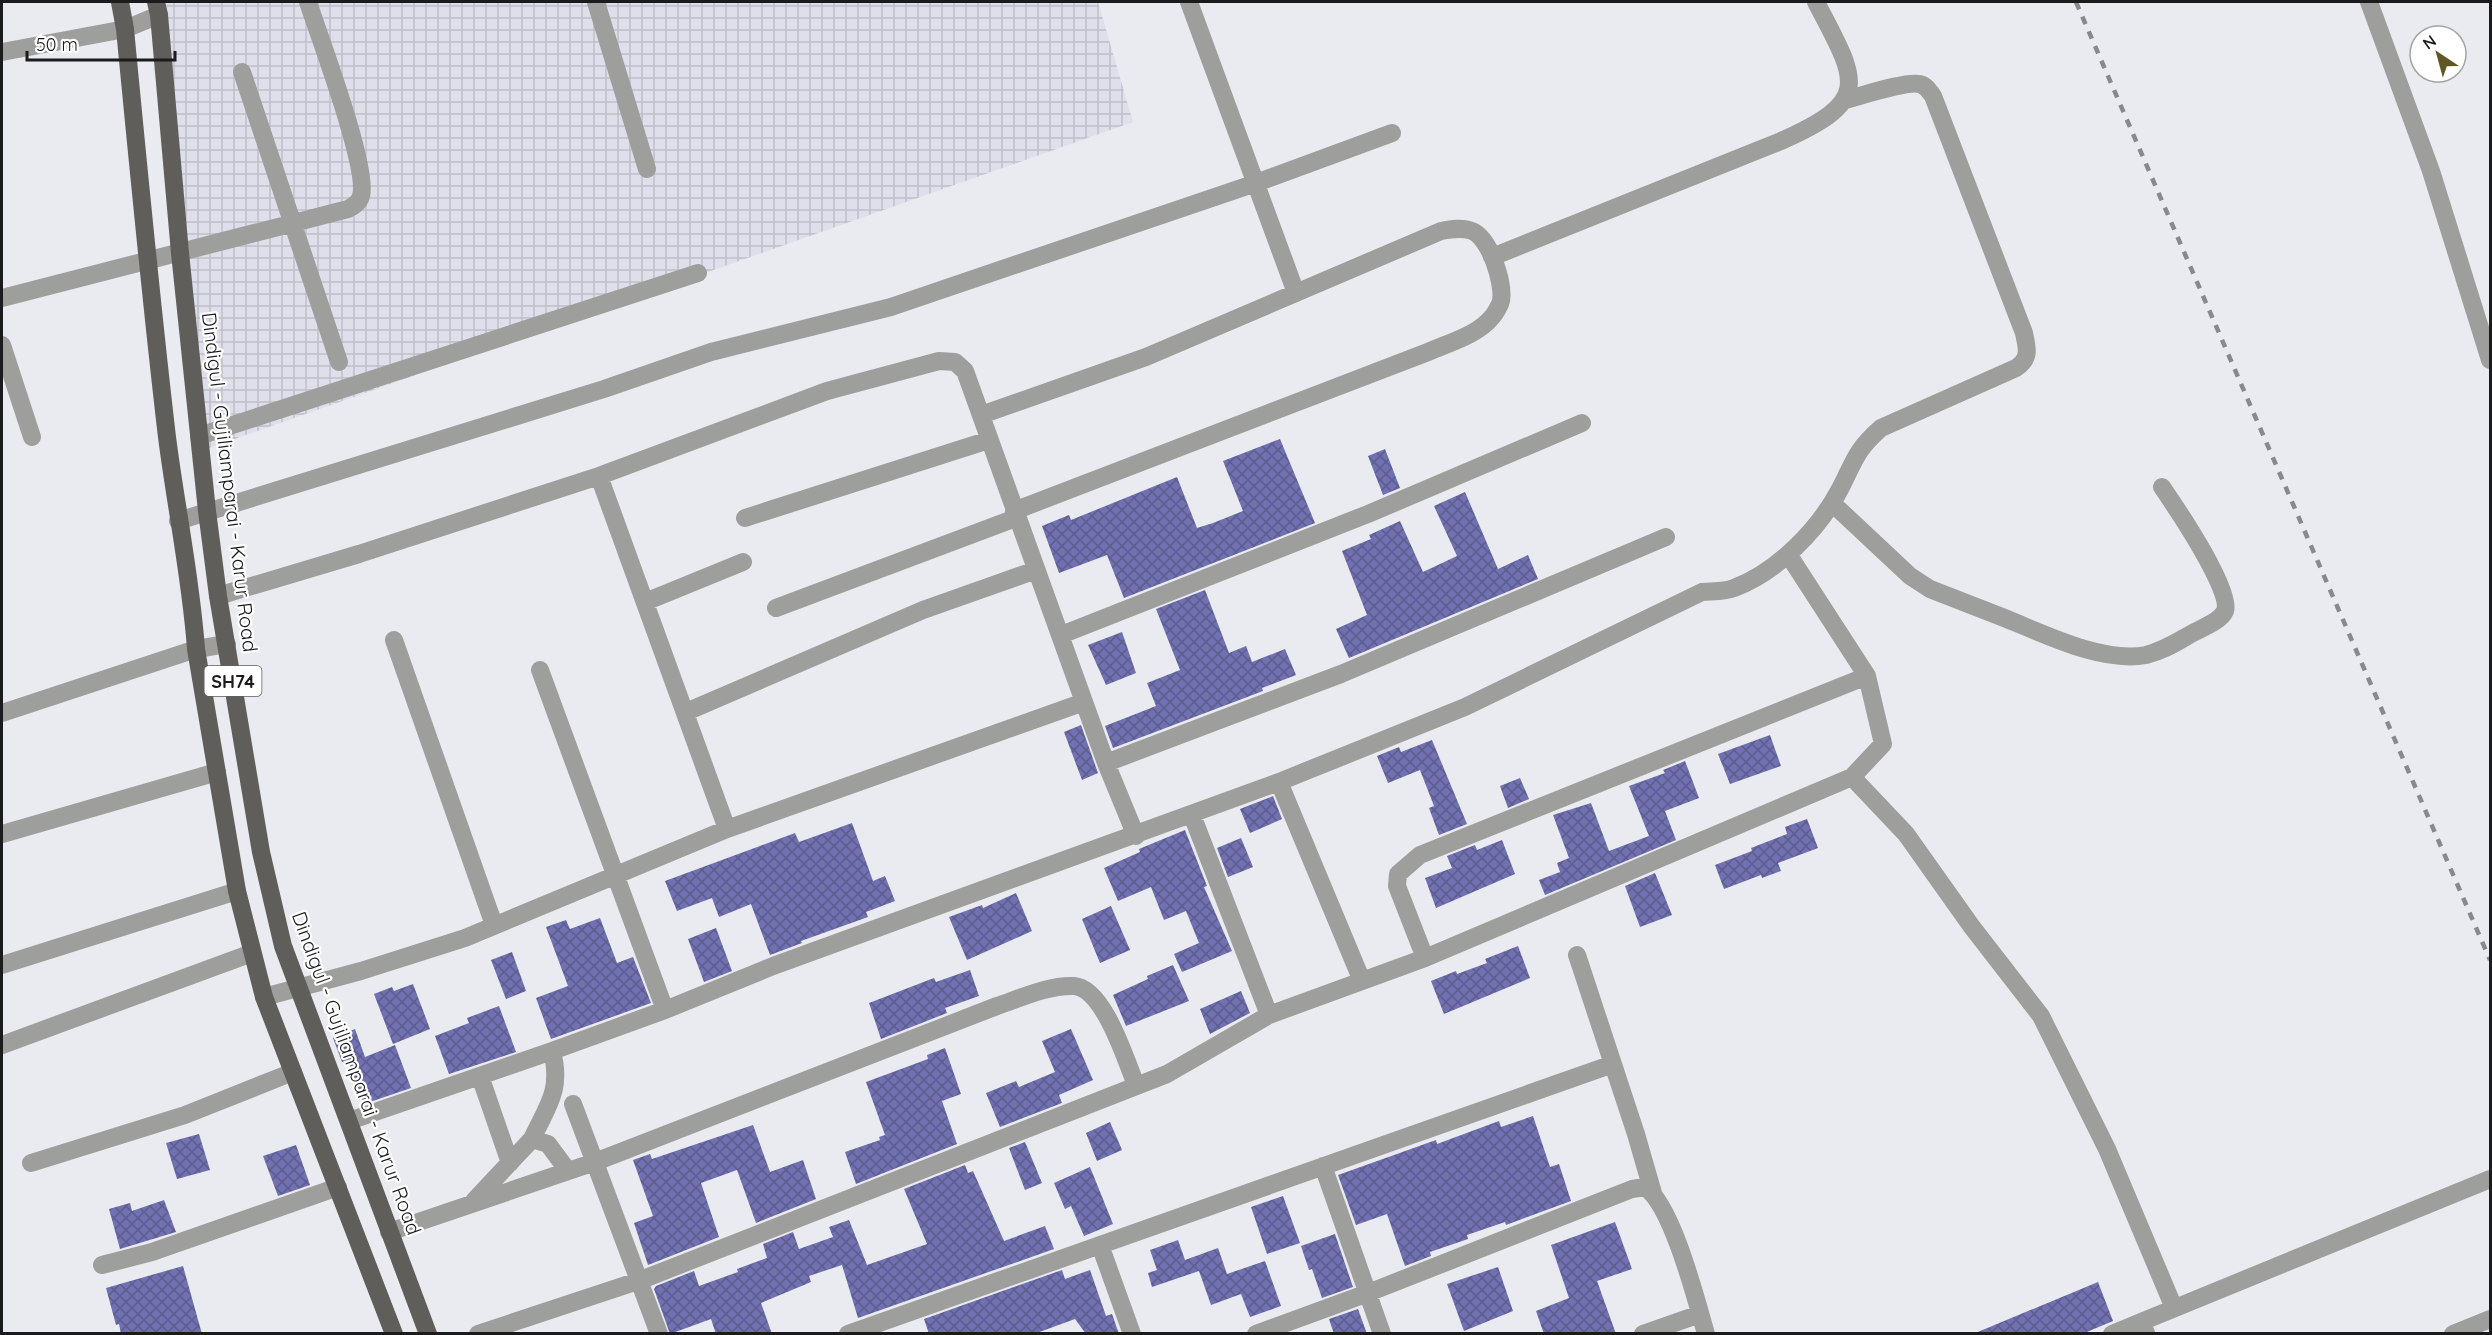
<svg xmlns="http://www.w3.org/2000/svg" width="2492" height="1335" viewBox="0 0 2492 1335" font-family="Quicksand,sans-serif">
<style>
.industrial{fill:url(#industrial-grid)}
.building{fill:url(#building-cross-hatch)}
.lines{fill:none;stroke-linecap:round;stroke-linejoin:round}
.minor{stroke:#9e9e9c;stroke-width:18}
.major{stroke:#5f5e5b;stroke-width:18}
.rail{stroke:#88898c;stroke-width:4.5;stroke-dasharray:8 8;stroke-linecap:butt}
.labels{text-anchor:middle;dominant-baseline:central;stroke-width:4.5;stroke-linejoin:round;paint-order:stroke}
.shield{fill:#fff;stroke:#5f5f61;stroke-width:1.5}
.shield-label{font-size:18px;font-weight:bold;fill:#1b1b1d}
.street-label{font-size:20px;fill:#1b1b1d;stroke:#fff}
</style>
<defs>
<pattern id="industrial-grid" width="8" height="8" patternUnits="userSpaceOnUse" patternTransform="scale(1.5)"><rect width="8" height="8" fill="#dedfeb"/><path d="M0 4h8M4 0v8" fill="none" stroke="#bebfc9"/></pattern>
<pattern id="building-cross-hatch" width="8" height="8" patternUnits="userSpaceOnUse" patternTransform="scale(1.5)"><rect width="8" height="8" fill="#7171b1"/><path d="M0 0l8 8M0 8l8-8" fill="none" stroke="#5c5c8f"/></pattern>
</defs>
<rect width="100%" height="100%" fill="#eaebf0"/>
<path class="industrial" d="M 149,2 L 1098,2 L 1133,122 L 192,454 L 161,57 Z"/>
<path class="building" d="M 1280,439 L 1315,523 L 1124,598 L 1107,555 L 1059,573 L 1042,526 L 1069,515 L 1071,520 L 1177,477 L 1197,528 L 1213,523 L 1243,511 L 1223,461 Z
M 1385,449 L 1400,488 L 1383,495 L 1368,456 Z
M 1465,492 L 1498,569 L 1528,555 L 1538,579 L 1349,658 L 1336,629 L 1367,615 L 1342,551 L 1371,539 L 1369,535 L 1400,521 L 1423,572 L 1457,556 L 1434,506 Z
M 1205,590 L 1229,653 L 1246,646 L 1252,662 L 1285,649 L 1296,675 L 1262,688 L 1263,691 L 1113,748 L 1105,726 L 1156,706 L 1147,683 L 1180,670 L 1156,609 Z
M 1122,632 L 1136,673 L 1106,685 L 1088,645 Z
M 1081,725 L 1098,773 L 1082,780 L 1064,732 Z
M 1770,735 L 1781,766 L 1730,784 L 1718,754 Z
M 1432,740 L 1467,824 L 1439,835 L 1429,808 L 1434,806 L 1420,770 L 1388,783 L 1377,756 L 1399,747 L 1401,752 Z
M 1685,761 L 1699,798 L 1665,811 L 1676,840 L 1545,895 L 1539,880 L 1560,872 L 1557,863 L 1569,858 L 1553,815 L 1591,803 L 1609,851 L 1649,836 L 1629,786 L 1665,773 L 1663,770 Z
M 1520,778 L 1529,799 L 1508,808 L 1500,786 Z
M 1273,796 L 1282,819 L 1250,833 L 1240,809 Z
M 1807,819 L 1818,848 L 1778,863 L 1781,871 L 1762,878 L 1761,875 L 1724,889 L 1715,865 L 1752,851 L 1751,848 L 1787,834 L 1785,827 Z
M 852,823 L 873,881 L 885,876 L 895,901 L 866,912 L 868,917 L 801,941 L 802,943 L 770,955 L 751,904 L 719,917 L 712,898 L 677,911 L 665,881 L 795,833 L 799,842 Z
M 1185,830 L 1207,886 L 1204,887 L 1232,951 L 1182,972 L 1174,954 L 1199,943 L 1186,911 L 1164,920 L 1151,887 L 1118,901 L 1104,868 L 1140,852 L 1139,849 Z
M 1241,838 L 1253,867 L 1228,877 L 1217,848 Z
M 1502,840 L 1515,874 L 1436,908 L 1425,878 L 1452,868 L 1447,856 L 1475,845 L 1477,850 Z
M 1655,873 L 1672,915 L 1640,927 L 1625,886 Z
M 1016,893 L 1032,931 L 967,960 L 949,917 L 982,905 L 983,908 Z
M 1111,906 L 1130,950 L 1100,963 L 1082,919 Z
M 600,918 L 617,963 L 633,957 L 651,1003 L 551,1039 L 536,998 L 568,986 L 546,927 L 566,920 L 570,929 Z
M 716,928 L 732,971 L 704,982 L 688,939 Z
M 1518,946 L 1530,978 L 1444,1014 L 1431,981 L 1456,971 L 1457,974 L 1487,963 L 1485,959 Z
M 512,952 L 526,991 L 506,999 L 491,960 Z
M 1173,965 L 1189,1001 L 1126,1026 L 1113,995 L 1148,979 L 1147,976 Z
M 970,970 L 979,996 L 945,1008 L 947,1013 L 881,1039 L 869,1003 L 934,978 L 936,982 Z
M 413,984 L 430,1029 L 393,1044 L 374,994 L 392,987 L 394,991 Z
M 1241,991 L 1250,1013 L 1210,1034 L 1200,1009 Z
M 499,1006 L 516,1052 L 449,1074 L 435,1036 L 469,1023 L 467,1018 Z
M 355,1029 L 365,1057 L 395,1045 L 411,1088 L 364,1104 L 348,1060 L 342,1062 L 333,1038 Z
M 1071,1029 L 1093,1080 L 1059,1095 L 1062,1103 L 1000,1127 L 986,1093 L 1016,1081 L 1019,1087 L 1055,1072 L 1042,1041 Z
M 945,1048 L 961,1094 L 942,1101 L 957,1144 L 856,1184 L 845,1152 L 880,1140 L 879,1137 L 885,1135 L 866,1082 L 928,1059 L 927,1055 Z
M 1533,1116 L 1550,1167 L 1559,1164 L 1571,1201 L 1506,1225 L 1505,1222 L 1467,1235 L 1468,1239 L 1430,1252 L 1431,1256 L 1405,1266 L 1387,1214 L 1356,1225 L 1338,1175 L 1436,1140 L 1437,1144 L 1499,1121 L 1501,1127 Z
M 1110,1122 L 1122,1150 L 1097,1161 L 1086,1133 Z
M 753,1125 L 770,1172 L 803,1160 L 816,1199 L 756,1223 L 737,1170 L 701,1183 L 719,1237 L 648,1265 L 634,1223 L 653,1216 L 633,1160 L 650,1154 L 652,1159 Z
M 199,1134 L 210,1170 L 177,1179 L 166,1143 Z
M 1025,1142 L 1042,1183 L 1025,1190 L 1009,1148 Z
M 296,1145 L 310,1185 L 278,1196 L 263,1156 Z
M 965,1165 L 968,1173 L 973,1171 L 1004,1241 L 1045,1226 L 1054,1249 L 858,1318 L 842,1265 L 809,1276 L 811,1282 L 761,1303 L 772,1334 L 716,1334 L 711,1319 L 670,1334 L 654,1289 L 656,1286 L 694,1271 L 699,1286 L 738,1272 L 737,1269 L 767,1258 L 763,1244 L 793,1232 L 799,1249 L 833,1237 L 829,1227 L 849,1220 L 867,1265 L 927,1244 L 904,1189 Z
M 1090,1167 L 1113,1224 L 1084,1236 L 1071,1206 L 1065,1209 L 1054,1183 Z
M 1283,1196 L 1300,1243 L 1267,1254 L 1251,1207 Z
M 164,1200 L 176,1232 L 120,1249 L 109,1209 L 130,1203 L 132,1211 Z
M 1615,1222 L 1632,1269 L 1597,1281 L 1616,1334 L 1544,1334 L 1536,1311 L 1569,1298 L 1551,1245 Z
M 1335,1234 L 1353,1287 L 1322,1298 L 1312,1269 L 1309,1270 L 1301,1246 Z
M 1178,1240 L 1185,1260 L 1218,1248 L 1227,1274 L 1265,1261 L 1281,1306 L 1250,1317 L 1241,1294 L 1211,1305 L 1199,1271 L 1152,1287 L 1148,1273 L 1157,1270 L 1150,1250 Z
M 183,1266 L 202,1334 L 121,1334 L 119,1324 L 116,1325 L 106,1288 Z
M 1498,1267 L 1513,1311 L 1464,1331 L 1447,1284 Z
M 1062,1270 L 1065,1279 L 1090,1270 L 1106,1316 L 1112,1314 L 1119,1334 L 1086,1334 L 1075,1319 L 1034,1334 L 929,1334 L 924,1319 Z
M 2098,1282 L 2113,1321 L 2082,1334 L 1973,1334 Z
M 1358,1309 L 1367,1334 L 1334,1334 L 1329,1319 Z"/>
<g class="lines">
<path class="minor" d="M 596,2 L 647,169
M 1189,2 L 1296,293
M 2369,2 L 2431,171 L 2490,360
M 2,52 L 125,29 L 159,15
M 242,72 L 339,362
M 1492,257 L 1781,141 C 1874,100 1857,81 1816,2
M 2,298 L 348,209 C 354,206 359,203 361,196 C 369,168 319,36 308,2
M 2,345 L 32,437
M 981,415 L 1146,357 L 1441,231 C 1451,229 1462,227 1472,231 C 1490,238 1504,283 1501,301 C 1500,305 1495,314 1492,317 C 1478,335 1448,343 1428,352 L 1014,511
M 199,436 L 698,273
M 599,476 L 727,829
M 1832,503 L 1910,576 L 1930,589 C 1956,599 1982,609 2007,619 C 2046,635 2103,663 2146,655 C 2163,651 2177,642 2191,634 C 2201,628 2220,622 2225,611 C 2233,591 2175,506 2162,487
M 745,518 L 989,440
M 178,521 L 604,389 L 711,352 L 891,307 L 1256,183 L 1392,133
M 218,596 L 359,554 L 599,476 L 827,391 L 939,361 L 955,362 L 965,371 L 1106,763 L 1136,836
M 645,602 L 743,562
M 776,608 L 1016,518
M 1061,635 L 1368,514 L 1582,423
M 394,640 L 494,925
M 540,670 L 665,1010
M 686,712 L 923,610 L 1036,570
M 2,713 L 196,649 L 227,644
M 1106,763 L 1341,674 L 1666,537
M 1852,777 L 1906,834 L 1972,927 L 2041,1016 L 2107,1149 L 2174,1308
M 1279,782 L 1362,981
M 1192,815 L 1269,1015
M 2,834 L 217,772
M 1577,955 L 1636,1134 L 1653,1193
M 1425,958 L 1397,886 L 1398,874 L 1420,855 L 1867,676
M 2,965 L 237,891
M 264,997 L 361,971 L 465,938 L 727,829 L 1084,702
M 2,1045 L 252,953
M 552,1051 C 562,1090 548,1105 532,1139 L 548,1144 L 568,1171
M 480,1076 L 510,1163
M 573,1104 L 659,1334
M 349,1121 L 552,1051 L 665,1010 L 773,966 L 1279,782 L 1465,707 L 1702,592 C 1712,591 1725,592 1734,588 C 1777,572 1819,529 1840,489 C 1855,460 1855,451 1881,428 L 2016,368 C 2031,358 2027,348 2024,333 L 1933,96 C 1929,91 1926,85 1919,84 C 1906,81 1861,96 1845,100
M 31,1163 L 185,1115 L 293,1072
M 1323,1166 L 1382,1334
M 474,1201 L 532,1139
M 389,1232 L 595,1162 L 997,1006 C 1021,998 1048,985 1074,986 C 1104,988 1126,1061 1136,1085
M 1100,1245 L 1132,1334
M 102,1265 L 152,1252 L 338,1187
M 2141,1322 L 2490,1179
M 478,1334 L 641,1280 L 1167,1074 L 1269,1015 L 1425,958 L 1852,777 L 1883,744 L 1867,676 L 1788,554
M 848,1334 L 1613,1064
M 1256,1334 L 1368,1293 L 1632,1189 L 1645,1187 C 1672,1205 1696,1299 1706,1334
M 1643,1334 L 1700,1314
M 2112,1334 L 2141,1322 L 2146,1333
M 2453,1334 L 2490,1319"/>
<path class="major" d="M 120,2 L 125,29 C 138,165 151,301 167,437 C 176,508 191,578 196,649 L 237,891 L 264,997 L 394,1334
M 156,2 L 159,15 L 180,253 L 207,511 L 218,596 L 261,852 L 283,946 L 428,1334"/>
<path class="rail" d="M 2076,2 L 2490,960"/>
</g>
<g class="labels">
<rect class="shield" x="204.5" y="666" width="57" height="30" rx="4.5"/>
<g class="shield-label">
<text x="233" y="681">SH74</text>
</g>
<g class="street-label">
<text transform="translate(230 482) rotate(83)">Dindigul - Gujiliamparai - Karur Road</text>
<text transform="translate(357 1073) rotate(70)">Dindigul - Gujiliamparai - Karur Road</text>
</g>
</g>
<rect width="2492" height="1335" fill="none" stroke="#1b1b1d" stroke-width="6"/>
<g transform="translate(2438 54) rotate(324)"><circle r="28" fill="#ffffff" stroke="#a4a4a5" stroke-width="1.5"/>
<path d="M0-4.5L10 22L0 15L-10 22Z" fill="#5f5724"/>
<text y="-9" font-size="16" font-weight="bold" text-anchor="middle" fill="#1b1b1d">N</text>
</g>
<path d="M27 51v9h148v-9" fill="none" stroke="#1b1b1d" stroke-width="3"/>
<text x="36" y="51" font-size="18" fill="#1b1b1d" stroke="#ffffff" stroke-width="4.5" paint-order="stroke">50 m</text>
</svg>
